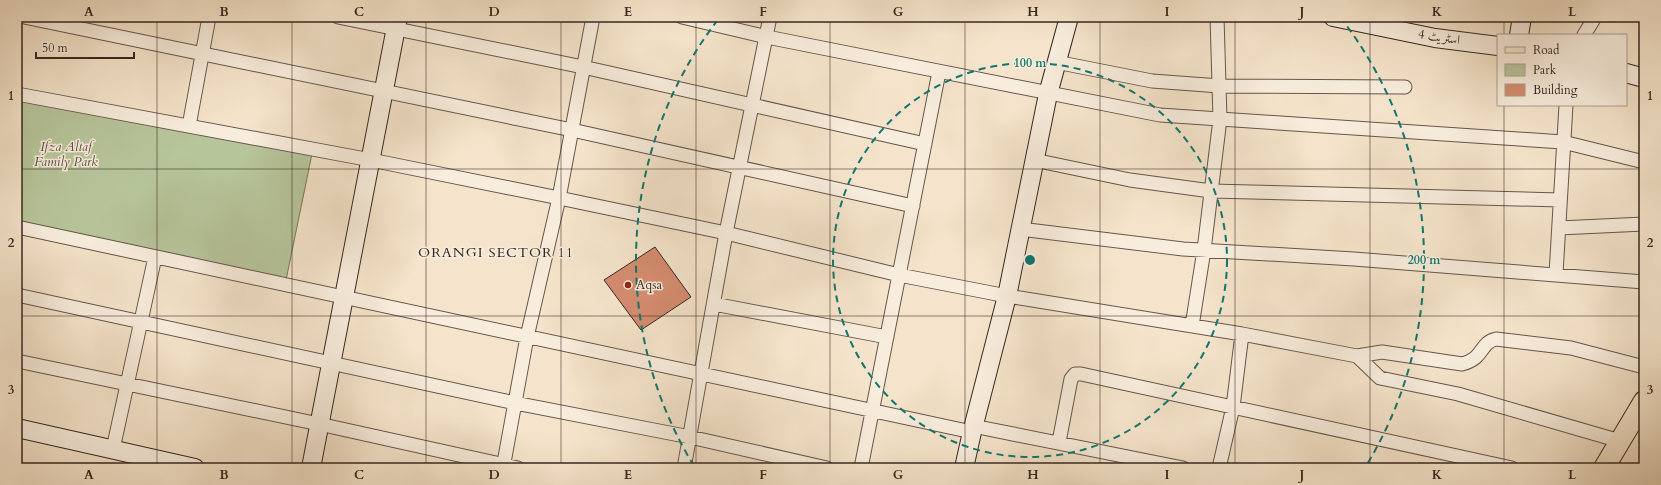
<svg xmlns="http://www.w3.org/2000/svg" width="1661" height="485" viewBox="0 0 1661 485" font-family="Cardo,Amiri,serif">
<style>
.green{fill:#b7c59b;stroke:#76765e}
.building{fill:#d58c70;stroke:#362720}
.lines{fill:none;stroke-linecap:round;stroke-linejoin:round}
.street-casing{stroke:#66564b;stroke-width:15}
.secondary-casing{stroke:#362720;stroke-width:20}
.primary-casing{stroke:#362720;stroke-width:22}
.street{stroke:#f8eddd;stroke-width:13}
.secondary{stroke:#f8eddd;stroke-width:18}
.primary{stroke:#f5e4cb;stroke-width:20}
.grid{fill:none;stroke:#362720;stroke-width:1;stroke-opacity:0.55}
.ring{fill:none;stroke:#0f766e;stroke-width:2;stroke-dasharray:7 5}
.poi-dot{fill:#8f2418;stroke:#f8eddd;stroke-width:1.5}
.labels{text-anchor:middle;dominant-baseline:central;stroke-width:3;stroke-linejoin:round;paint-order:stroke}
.street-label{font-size:13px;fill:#362720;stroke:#f8eddd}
.park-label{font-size:13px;font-style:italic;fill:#564e3f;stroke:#f8eddd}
.poi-label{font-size:13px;fill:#362720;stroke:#f8eddd;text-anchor:start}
.neighbourhood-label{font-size:14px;letter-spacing:1px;fill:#362720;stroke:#f8eddd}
.centre{fill:#0f766e;stroke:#f8eddd;stroke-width:2}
.ring-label{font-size:12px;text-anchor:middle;font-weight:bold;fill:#0f766e;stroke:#f8eddd;stroke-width:3;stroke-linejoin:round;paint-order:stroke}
.neatline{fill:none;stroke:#362720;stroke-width:1.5}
.grid-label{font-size:13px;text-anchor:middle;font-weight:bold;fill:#362720}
</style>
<rect width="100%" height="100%" fill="#f5e4cb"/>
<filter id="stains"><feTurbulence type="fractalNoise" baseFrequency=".005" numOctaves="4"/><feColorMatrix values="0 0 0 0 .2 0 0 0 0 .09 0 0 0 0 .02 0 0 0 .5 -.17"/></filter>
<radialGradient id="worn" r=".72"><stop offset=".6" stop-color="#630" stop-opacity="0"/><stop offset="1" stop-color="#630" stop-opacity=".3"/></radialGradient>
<path class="green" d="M 17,94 L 313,149 L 285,285 L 17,227 Z"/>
<path class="building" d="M 655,247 L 691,297 L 641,330 L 604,280 Z
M 17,465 L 33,468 L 17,468 Z"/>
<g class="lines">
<defs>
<path id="street" d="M 24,17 L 572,130 L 913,206
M 338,17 L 583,67 L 925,144
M 682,17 L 767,37 L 1160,115 L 1563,142 L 1644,162
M 1584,35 L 1595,17
M 1056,62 L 1152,81 L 1220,86 L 1405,87
M 17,94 L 371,160 L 559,198 L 726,233 L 899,275 L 1007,296 L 1242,334 L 1357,356
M 189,126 L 209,17
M 1034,160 L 1130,180 L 1211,191 L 1560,200
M 17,227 L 972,432
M 1559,228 L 1644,224
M 1020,229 L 1183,249 L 1354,259 L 1644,282
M 1556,274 L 1566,105
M 17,295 L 515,403 L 690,437 L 827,468
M 714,304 L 887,337
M 1192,326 L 1204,250 L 1220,119 L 1217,17
M 17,361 L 319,424 L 518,468
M 973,426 L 1183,468
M 1620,441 L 1458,394 L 1380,378 L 1357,356 L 1382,352 L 1462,364 C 1485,358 1479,343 1496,339 L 1571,348 L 1644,367
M 1059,442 L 1071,379 L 1075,374 L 1081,374 L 1512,468
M 113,449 L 155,257
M 503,468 L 527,337 L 559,198 L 593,17
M 684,468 L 726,233 L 770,17
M 861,468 L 939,72
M 1219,468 L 1233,407 L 1242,334"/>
<path id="secondary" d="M 1333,17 L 1435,38 L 1498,46
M 1519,35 L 1522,17
M 1626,73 L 1644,78
M 17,428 L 195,468
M 311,468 L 398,17
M 964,468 L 972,432 L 1007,296 L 1048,94 L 1069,17"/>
<path id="primary" d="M 1604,468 L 1644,401"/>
</defs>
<use href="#street" class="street-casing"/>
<use href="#secondary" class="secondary-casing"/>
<use href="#primary" class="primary-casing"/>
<use href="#street" class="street"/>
<use href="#secondary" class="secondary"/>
<use href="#primary" class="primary"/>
</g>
<path class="grid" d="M 157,17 L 157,468M 292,17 L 292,468M 426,17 L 426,468M 561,17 L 561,468M 696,17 L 696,468M 830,17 L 830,468M 965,17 L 965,468M 1100,17 L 1100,468M 1235,17 L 1235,468M 1370,17 L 1370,468M 1504,17 L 1504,35M 1504,105 L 1504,468M 17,169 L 1644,169M 17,316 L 1644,316"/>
<g class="ring">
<circle cx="1030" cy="260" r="197"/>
<path d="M694 466A394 394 0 0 1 720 17M1340 17A394 394 0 0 1 1366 466"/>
</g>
<circle class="poi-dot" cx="628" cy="285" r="4"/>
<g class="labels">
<g class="street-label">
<text transform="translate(1439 37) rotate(9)">اسٹریٹ 4</text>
</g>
<g class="park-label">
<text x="66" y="147">Ifza Altaf<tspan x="66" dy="15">Family Park</tspan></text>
</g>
<g class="poi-label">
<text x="636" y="285">Aqsa</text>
</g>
<g class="neighbourhood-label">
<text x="496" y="252">ORANGI SECTOR 11</text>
</g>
</g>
<circle cx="1030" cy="260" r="6" class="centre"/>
<g class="ring-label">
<text x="1030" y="67">100 m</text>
<text x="1424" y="264">200 m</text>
</g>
<rect width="1661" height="485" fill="none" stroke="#f5e4cb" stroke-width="44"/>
<rect x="1497" y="34" width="130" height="72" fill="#f8eddd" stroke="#aa9e91"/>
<rect x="1505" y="47" width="20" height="6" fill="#f5e4cb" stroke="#aa9e91"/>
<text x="1533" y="54" font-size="12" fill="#362720">Road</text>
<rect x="1505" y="64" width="20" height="12" fill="#b7c59b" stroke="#aa9e91"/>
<text x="1533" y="74" font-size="12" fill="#362720">Park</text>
<rect x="1505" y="84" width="20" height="12" fill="#d58c70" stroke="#aa9e91"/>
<text x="1533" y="94" font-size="12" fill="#362720">Building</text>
<path d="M36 52v6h98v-6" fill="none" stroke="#362720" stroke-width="2"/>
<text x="42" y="52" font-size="12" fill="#362720" stroke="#f8eddd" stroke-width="3" paint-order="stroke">50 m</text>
<rect x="22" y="22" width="1617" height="441" class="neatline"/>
<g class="grid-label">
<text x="89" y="16">A</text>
<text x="224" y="16">B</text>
<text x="359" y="16">C</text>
<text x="494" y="16">D</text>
<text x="628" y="16">E</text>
<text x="763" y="16">F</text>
<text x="898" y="16">G</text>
<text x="1033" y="16">H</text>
<text x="1167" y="16">I</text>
<text x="1302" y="16">J</text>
<text x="1437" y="16">K</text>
<text x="1572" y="16">L</text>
<text x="11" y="100">1</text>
<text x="1650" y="100">1</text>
<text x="11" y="247">2</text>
<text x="1650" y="247">2</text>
<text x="11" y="394">3</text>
<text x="1650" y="394">3</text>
<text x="89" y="479">A</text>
<text x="224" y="479">B</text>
<text x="359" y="479">C</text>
<text x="494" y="479">D</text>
<text x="628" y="479">E</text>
<text x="763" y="479">F</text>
<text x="898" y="479">G</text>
<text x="1033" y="479">H</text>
<text x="1167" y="479">I</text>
<text x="1302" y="479">J</text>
<text x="1437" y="479">K</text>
<text x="1572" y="479">L</text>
</g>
<rect width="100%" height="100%" filter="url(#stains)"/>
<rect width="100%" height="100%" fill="url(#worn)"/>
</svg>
